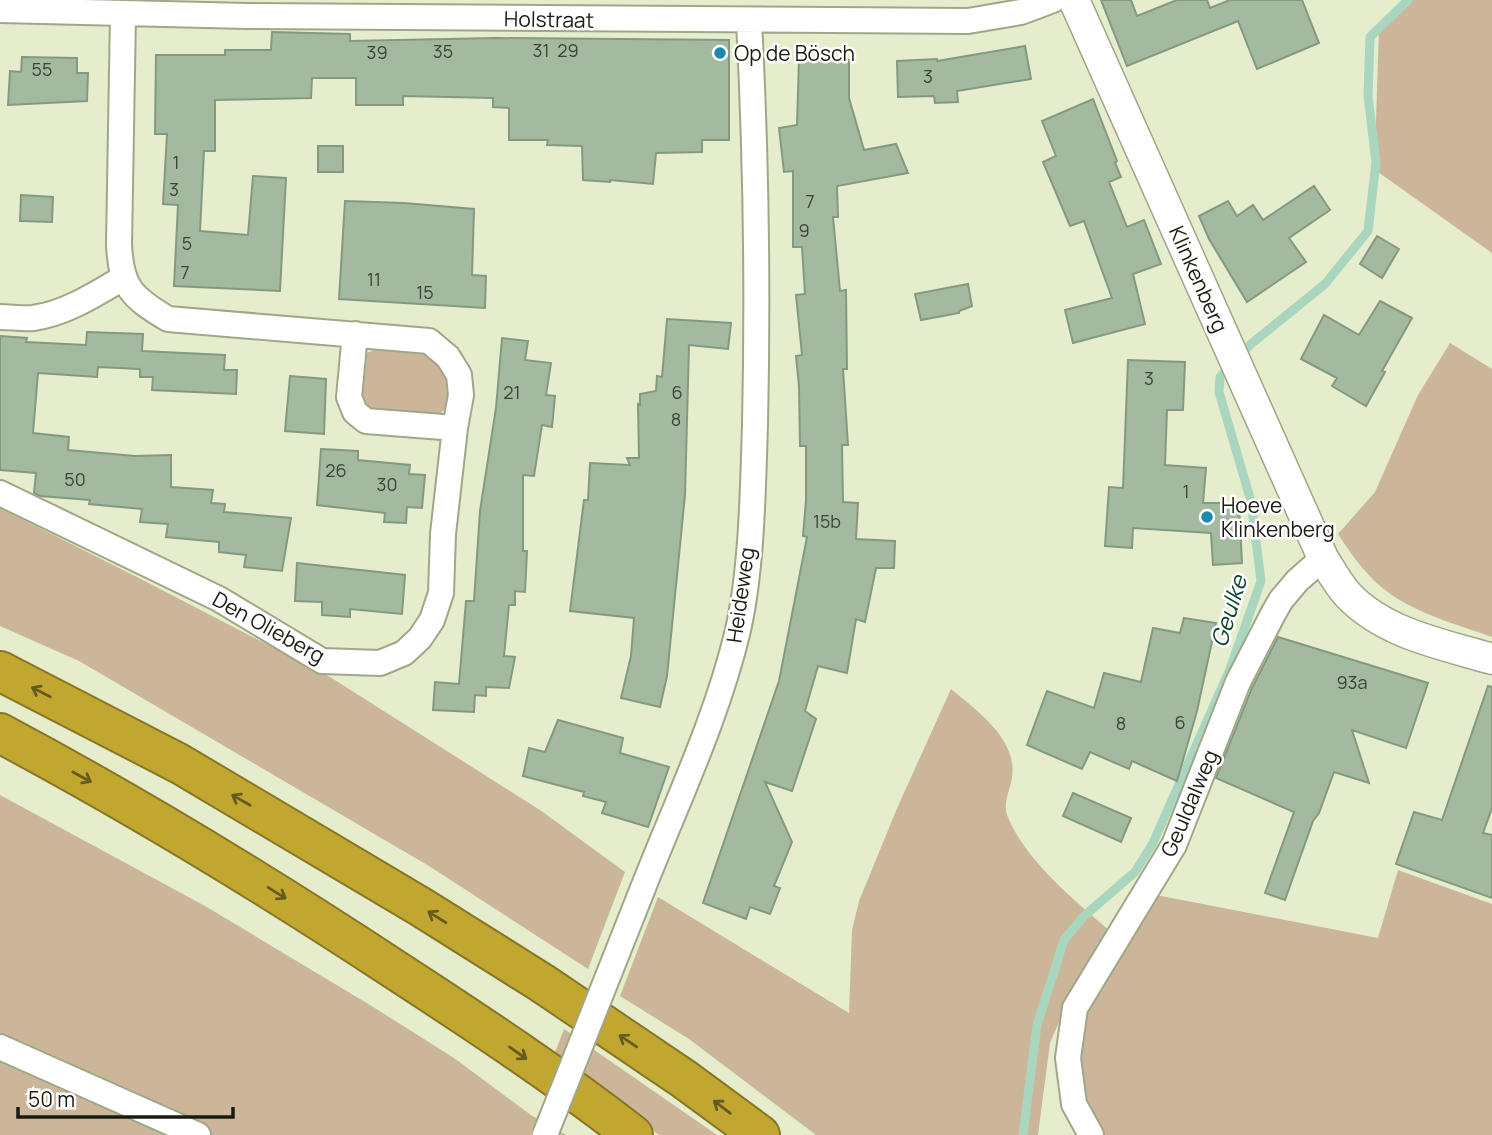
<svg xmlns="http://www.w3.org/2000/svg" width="1492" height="1135" viewBox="0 0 1492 1135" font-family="Manrope,sans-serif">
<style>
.green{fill:#ccb699}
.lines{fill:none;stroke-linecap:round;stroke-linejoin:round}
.stream{stroke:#aad5be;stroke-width:9}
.building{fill:#a4baa0;stroke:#849980;stroke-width:2}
.minor-casing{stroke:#a0a788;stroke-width:28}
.tertiary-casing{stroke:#a0a788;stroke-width:33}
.motorway-casing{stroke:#877625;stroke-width:42}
.minor{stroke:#fff;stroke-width:24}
.tertiary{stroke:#fff;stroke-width:30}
.motorway{stroke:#c1a730;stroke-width:38}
.minor-bridge-casing{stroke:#a0a788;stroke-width:28;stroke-linecap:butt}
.minor-bridge{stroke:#fff;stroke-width:24}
.oneway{stroke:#655b1f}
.poi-dot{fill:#1c89b0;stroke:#fff;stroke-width:2.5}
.labels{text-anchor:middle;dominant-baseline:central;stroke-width:5;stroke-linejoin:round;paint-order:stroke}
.number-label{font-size:18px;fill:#3c4435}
.street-label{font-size:21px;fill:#1a1c11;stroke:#fff}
.poi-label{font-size:21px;fill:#1a1c11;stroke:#fff;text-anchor:start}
.water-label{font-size:23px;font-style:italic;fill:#0e452f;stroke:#fff}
</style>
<rect width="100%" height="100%" fill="#e5edcc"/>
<path class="green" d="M 1408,0 L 1492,0 L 1492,253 L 1371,167 L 1375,151 L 1379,29 L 1384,17 Z
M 1450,343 L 1492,369 L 1492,637 C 1459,625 1421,615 1392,595 C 1370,581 1352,556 1338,534 L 1375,492 L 1418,395 Z
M 380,347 C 425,351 425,346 452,384 L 447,406 L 441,413 L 430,416 L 371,411 L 361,403 L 364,358 L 367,353 Z
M 0,508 L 135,576 L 330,677 L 540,810 L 625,872 L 588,969 L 429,866 L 79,661 L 0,626 Z
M 951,689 C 977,711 1018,739 1012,778 C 1010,790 1003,802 1007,815 C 1025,860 1074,900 1110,931 L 1072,992 L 1050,1043 L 1038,1135 L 816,1135 L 689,1039 L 620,996 L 658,897 L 849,1013 L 852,930 L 859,901 L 898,806 Z
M 0,795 L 205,906 L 370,1005 L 454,1058 L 531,1115 L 566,1135 L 0,1135 Z
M 1398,870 L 1492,904 L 1492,1135 L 1100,1135 L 1069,1061 L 1078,1029 L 1094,996 L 1156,895 L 1378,938 Z
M 564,1029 L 717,1135 L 659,1135 L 554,1055 Z"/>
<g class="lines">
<path class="stream" d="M 1023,1135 L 1037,1025 L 1064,940 L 1084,916 L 1135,872 L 1153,843 L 1230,669 L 1261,581 L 1251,501 L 1219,392 L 1220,377 L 1251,344 L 1325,284 L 1368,231 L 1376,162 L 1368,96 L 1370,37 L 1408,0"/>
</g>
<path class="building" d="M 1101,0 L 1131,0 L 1137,16 L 1177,0 L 1207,0 L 1210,8 L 1230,0 L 1302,0 L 1319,43 L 1257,69 L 1238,21 L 1127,66 Z
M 272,32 L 350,34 L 350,41 L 495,38 L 729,40 L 729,140 L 702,140 L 702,152 L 656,153 L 653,184 L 610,180 L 610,182 L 583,180 L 582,146 L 547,145 L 548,140 L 509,140 L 509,108 L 493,107 L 493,98 L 403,96 L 403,105 L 356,105 L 356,78 L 312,78 L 311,98 L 215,100 L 215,151 L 204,151 L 200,231 L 248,235 L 253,176 L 286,178 L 280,291 L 174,286 L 178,205 L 163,204 L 167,134 L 155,134 L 156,55 L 225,55 L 225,50 L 271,50 Z
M 1025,46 L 1031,79 L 957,91 L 958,102 L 935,103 L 934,96 L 898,97 L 897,61 L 937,59 L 937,61 Z
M 22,57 L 77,58 L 77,73 L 88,73 L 87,101 L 8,105 L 10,71 L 21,72 Z
M 799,59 L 849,60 L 849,98 L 864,150 L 896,144 L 908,173 L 837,186 L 838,217 L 833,217 L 840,291 L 846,290 L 847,369 L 843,369 L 848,445 L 842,445 L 843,502 L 858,503 L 856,539 L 895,541 L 894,568 L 876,568 L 865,622 L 856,619 L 847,673 L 818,666 L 805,711 L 816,719 L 792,791 L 765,782 L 792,842 L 774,886 L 780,888 L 770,914 L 750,907 L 746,919 L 703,903 L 779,681 L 807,537 L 803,536 L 806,500 L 806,446 L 800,446 L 799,386 L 796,356 L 802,355 L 796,295 L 805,294 L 802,247 L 793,247 L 793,171 L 784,172 L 779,128 L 797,125 Z
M 1093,99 L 1117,161 L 1115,163 L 1121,177 L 1109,182 L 1127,227 L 1144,220 L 1161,264 L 1133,274 L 1145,324 L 1073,343 L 1065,310 L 1112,298 L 1084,221 L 1070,226 L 1043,162 L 1056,156 L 1042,121 Z
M 318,146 L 343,146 L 343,172 L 318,172 Z
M 1314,186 L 1330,210 L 1289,238 L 1306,262 L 1247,302 L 1209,239 L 1199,216 L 1228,201 L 1237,216 L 1253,205 L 1263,220 Z
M 21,195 L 53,197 L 52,222 L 20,221 Z
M 345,201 L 404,203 L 474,209 L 472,275 L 486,276 L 485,308 L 339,299 Z
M 1377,236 L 1399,249 L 1382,278 L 1360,264 Z
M 968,284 L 972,306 L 959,311 L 959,313 L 921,320 L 915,294 Z
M 1380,301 L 1412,318 L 1382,371 L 1385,372 L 1366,406 L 1332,386 L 1337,378 L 1301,359 L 1324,315 L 1359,335 Z
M 667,319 L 731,323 L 728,349 L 689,345 L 685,495 L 667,676 L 660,707 L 621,698 L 631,656 L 634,618 L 570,611 L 584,500 L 588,500 L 590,463 L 630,465 L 627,458 L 639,458 L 638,404 L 640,405 L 640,394 L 656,391 L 657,376 L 662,377 Z
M 87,332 L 143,334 L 142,351 L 225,355 L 224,370 L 237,370 L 236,394 L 152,390 L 153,377 L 140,377 L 140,369 L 98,367 L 97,377 L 38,373 L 33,433 L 69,437 L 68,450 L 135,456 L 171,455 L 171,487 L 213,490 L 211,503 L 225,504 L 224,512 L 291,518 L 282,571 L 244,567 L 246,555 L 219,552 L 219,542 L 166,537 L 168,524 L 140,522 L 142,509 L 89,504 L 90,500 L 40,496 L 34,493 L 36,473 L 0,470 L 0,336 L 27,338 L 26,342 L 86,345 Z
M 502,338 L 528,341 L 525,360 L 551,363 L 546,395 L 555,396 L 552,427 L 542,425 L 534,476 L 523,475 L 523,551 L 527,551 L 525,592 L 515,591 L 515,605 L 509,605 L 504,656 L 515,657 L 509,688 L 486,687 L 486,696 L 475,695 L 474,712 L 433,710 L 435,682 L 459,684 L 466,601 L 474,601 L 480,511 L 496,408 Z
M 1128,360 L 1185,362 L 1183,410 L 1167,410 L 1165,465 L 1206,468 L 1203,503 L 1239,503 L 1242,563 L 1213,565 L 1211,533 L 1133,528 L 1132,548 L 1105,546 L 1109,487 L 1123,488 Z
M 290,376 L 326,379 L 324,434 L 285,431 Z
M 321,449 L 358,451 L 358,460 L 410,465 L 409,474 L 425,475 L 422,508 L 407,507 L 406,523 L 384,522 L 385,513 L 317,505 Z
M 297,563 L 405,575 L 402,614 L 350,609 L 350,617 L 322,615 L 322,602 L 295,601 Z
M 1184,618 L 1216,623 L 1197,711 L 1177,781 L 1132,761 L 1129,769 L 1090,752 L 1082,769 L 1027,745 L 1047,691 L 1094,708 L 1104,673 L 1141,682 L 1153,628 L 1180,633 Z
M 1278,637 L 1428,683 L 1406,748 L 1352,730 L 1369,783 L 1334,772 L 1319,813 L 1313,821 L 1285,900 L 1265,893 L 1294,812 L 1216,778 L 1252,688 Z
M 1488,686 L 1492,687 L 1492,808 L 1483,833 L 1492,835 L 1492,898 L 1396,864 L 1414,812 L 1442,820 Z
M 558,720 L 623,738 L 620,753 L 669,767 L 648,827 L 602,813 L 606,802 L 583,796 L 584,792 L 523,776 L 529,748 L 545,752 Z
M 1073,793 L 1131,818 L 1121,842 L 1063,816 Z"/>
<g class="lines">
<defs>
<path id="minor" d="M 0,10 L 247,16 L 968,21 L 1021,12 L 1053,0
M 0,317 C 11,317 22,319 33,318 C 65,314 96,294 123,278
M 355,334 L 349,397 L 355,412 L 366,421 L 455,428
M 0,493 L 219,599 L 322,661 L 380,663 L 404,653 L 420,638 L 432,620 L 441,593 L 443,534 L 455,428 L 461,395 L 459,375 L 448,357 L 429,341 L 168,319 C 131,297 121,287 119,244 L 123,14
M 643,888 C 676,804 717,719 738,630 C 752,568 753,487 755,424 C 758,290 756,155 749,21
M 0,1047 L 198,1135
M 1091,1135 L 1074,1104 L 1068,1058 L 1075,1008 L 1174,845 L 1238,682 L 1273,614 L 1281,600 L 1297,581 L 1323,558"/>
<path id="tertiary" d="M 1074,0 L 1323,558 C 1331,571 1338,584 1348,595 C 1385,634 1442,644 1492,659"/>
<path id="motorway" d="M 0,671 L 180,764 L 421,907 L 542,983 L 684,1079 L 760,1135
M 0,733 C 137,806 268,886 397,971 C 477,1023 557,1076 633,1135"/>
</defs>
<use href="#minor" class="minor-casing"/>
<use href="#tertiary" class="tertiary-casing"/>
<use href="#motorway" class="motorway-casing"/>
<use href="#minor" class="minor"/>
<use href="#tertiary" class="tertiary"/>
<use href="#motorway" class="motorway"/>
<defs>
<path id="minor-bridge" d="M 545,1135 L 643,888"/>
</defs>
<use href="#minor-bridge" class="minor-bridge-casing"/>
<use href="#minor-bridge" class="minor-bridge"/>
</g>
<defs><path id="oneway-shaft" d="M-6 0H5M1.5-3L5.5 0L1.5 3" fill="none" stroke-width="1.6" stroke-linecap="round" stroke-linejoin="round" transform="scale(1.75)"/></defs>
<g class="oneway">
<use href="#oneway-shaft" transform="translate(41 692) rotate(-153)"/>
<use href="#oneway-shaft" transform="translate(82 777) rotate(29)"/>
<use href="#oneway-shaft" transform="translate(241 800) rotate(-150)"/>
<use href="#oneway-shaft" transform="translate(277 893) rotate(32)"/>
<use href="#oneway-shaft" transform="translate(437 917) rotate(-148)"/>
<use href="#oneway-shaft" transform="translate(628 1041) rotate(-146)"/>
<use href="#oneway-shaft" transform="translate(518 1053) rotate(35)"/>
<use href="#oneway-shaft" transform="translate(722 1107) rotate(-143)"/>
</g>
<g class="poi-dot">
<circle cx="720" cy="53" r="7"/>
<circle cx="1207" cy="517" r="7"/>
</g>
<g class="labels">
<g class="number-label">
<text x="541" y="50">31</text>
<text x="568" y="50">29</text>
<text x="443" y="51">35</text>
<text x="377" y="52">39</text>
<text x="42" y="69">55</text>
<text x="928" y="76">3</text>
<text x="176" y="162">1</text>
<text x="174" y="189">3</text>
<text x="810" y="201">7</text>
<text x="804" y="230">9</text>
<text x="187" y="243">5</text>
<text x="185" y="272">7</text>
<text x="374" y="279">11</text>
<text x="425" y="292">15</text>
<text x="1149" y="378">3</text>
<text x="512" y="392">21</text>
<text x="677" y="392">6</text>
<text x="676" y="419">8</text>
<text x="336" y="470">26</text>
<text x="75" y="479">50</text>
<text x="387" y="484">30</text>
<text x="1186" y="491">1</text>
<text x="827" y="521">15b</text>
<text x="1352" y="682">93a</text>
<text x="1180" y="722">6</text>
<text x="1121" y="723">8</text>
</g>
<g class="street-label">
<text transform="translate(549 19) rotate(1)">Holstraat</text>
<text transform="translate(1199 279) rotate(66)">Klinkenberg</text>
<text transform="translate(740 595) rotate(-82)">Heideweg</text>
<text transform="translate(269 627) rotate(29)">Den Olieberg</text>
<text transform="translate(1189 803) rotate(-67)">Geuldalweg</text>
</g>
<g class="poi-label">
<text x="734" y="53">Op de Bösch</text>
<text x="1221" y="505">Hoeve<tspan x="1221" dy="24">Klinkenberg</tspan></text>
</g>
<g class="water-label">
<text transform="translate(1228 611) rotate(-73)">Geulke</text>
</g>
</g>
<path d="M18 1107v10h215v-10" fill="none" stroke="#1a1c11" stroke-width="3.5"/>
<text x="28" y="1107" font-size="21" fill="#1a1c11" stroke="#ffffff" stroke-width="5" paint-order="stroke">50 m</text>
</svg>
